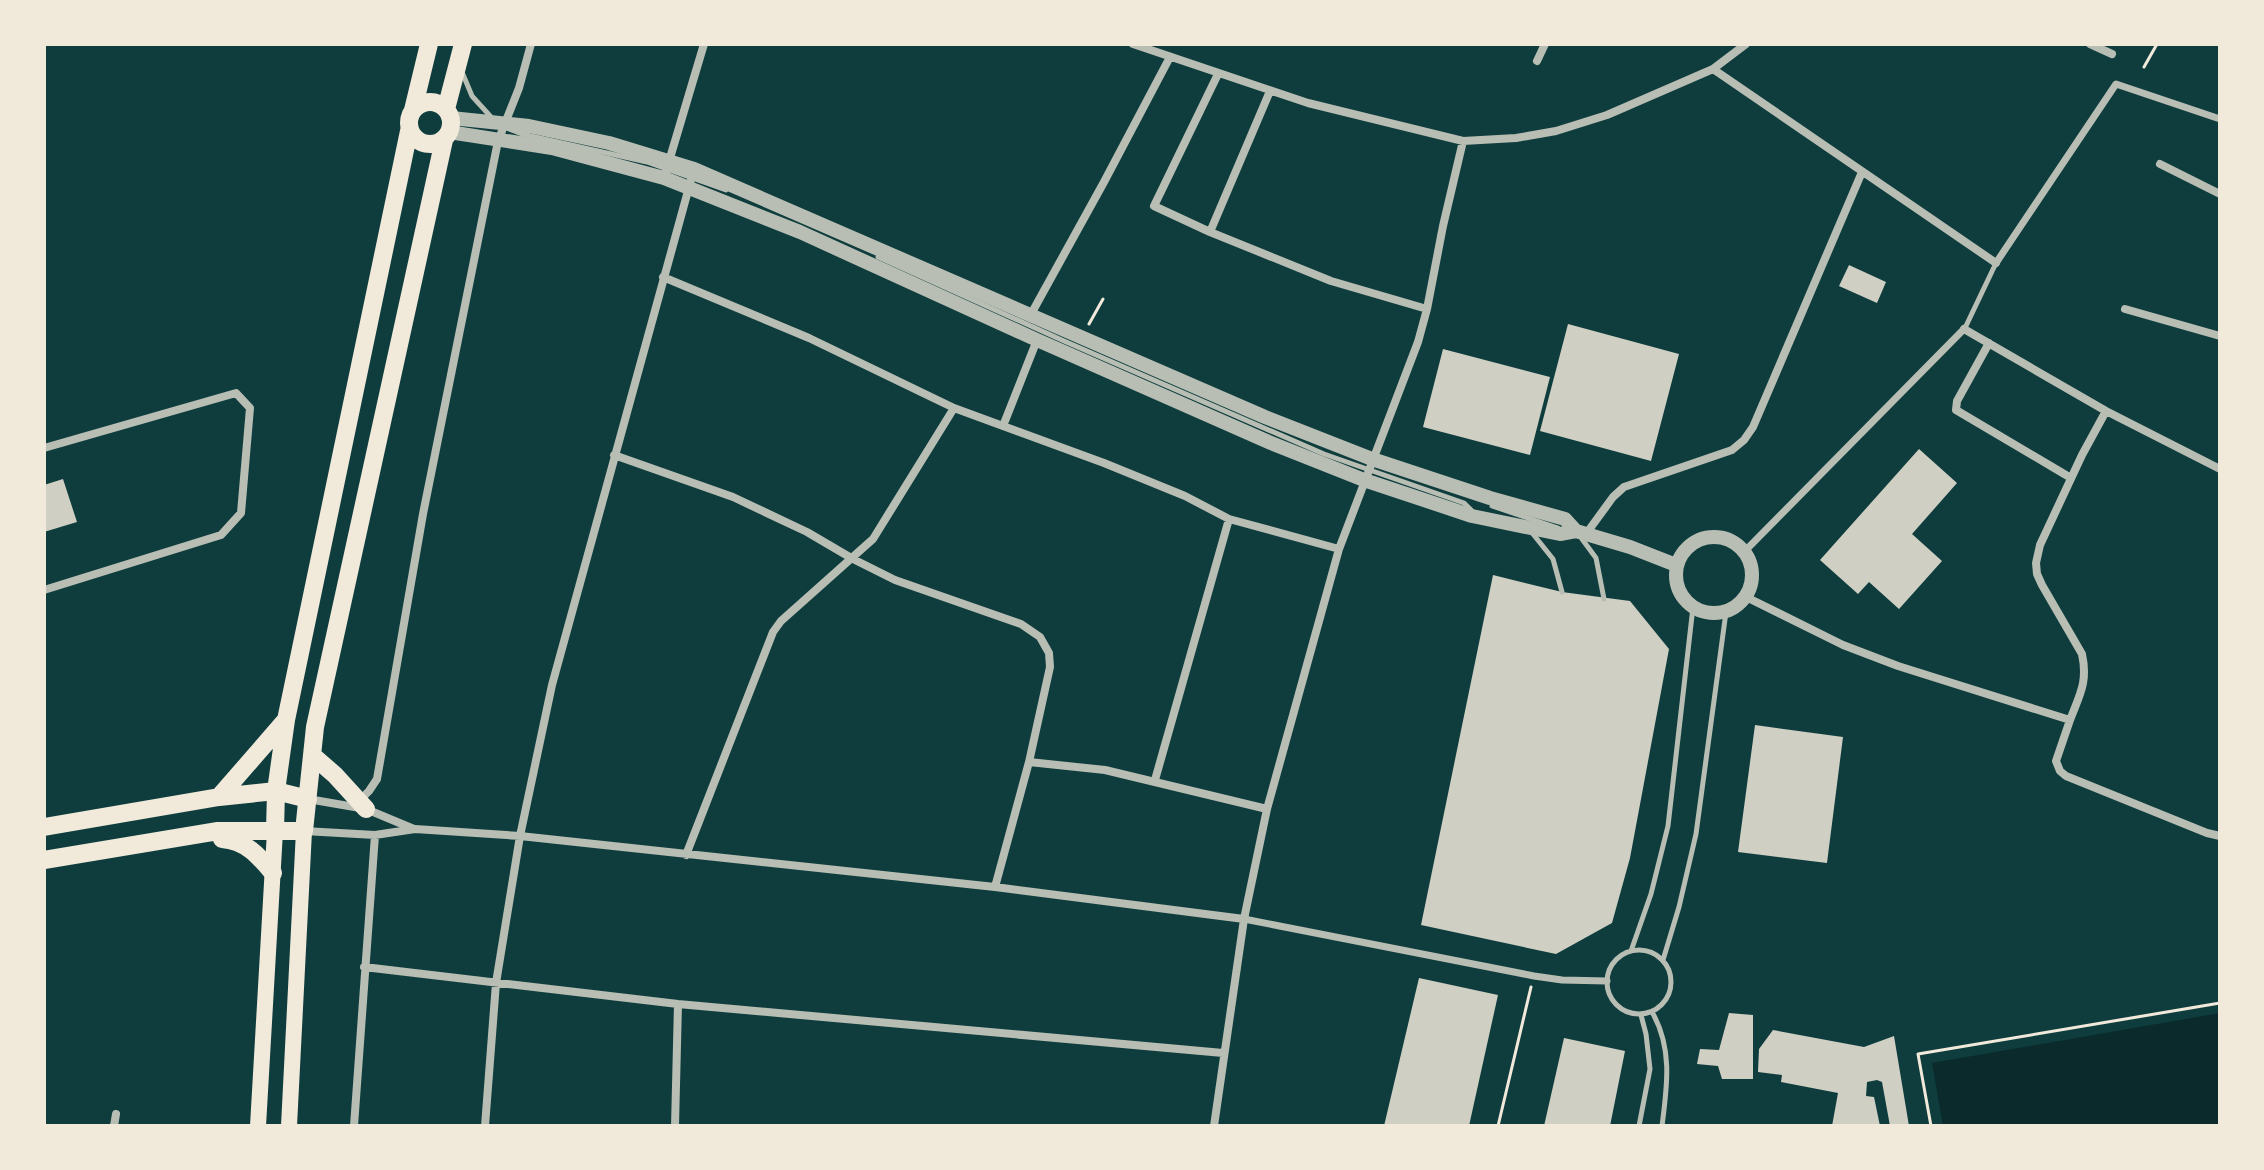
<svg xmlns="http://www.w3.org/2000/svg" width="2264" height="1170" viewBox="0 0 2264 1170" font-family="Raleway,sans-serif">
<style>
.water{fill:#0a2a2b}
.building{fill:#cfcfc3}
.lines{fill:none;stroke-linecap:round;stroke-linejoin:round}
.path{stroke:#f1e9da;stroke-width:3}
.service{stroke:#b8beb3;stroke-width:5}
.pedestrian{stroke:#b8beb3;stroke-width:7}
.minor{stroke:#b8beb3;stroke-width:8}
.tertiary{stroke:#b8beb3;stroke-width:14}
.secondary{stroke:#f1e9da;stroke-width:16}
.primary{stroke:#f1e9da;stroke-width:18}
</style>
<rect width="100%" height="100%" fill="#0f3d3e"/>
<path class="water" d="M 2220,1013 L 2220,1126 L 1943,1126 L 1932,1063 Z"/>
<path class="building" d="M 1849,265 L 1886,282 L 1877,303 L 1839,286 Z
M 1568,324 L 1679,354 L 1651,461 L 1540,431 Z
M 1443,349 L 1550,377 L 1530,455 L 1423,427 Z
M 1919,449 L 1957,483 L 1912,534 L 1942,561 L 1899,609 L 1869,582 L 1858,594 L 1820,560 Z
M 63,479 L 77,522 L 44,532 L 44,485 Z
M 1493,575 L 1562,592 L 1630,601 L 1669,649 L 1630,858 L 1612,923 L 1556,954 L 1421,925 Z
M 1755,725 L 1843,737 L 1827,863 L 1738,852 Z
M 1419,978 L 1498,995 L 1469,1126 L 1384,1126 Z
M 1729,1013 L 1753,1015 L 1753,1079 L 1722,1079 L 1718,1066 L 1697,1064 L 1700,1049 L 1719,1050 Z
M 1773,1030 L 1864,1047 L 1894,1036 L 1909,1126 L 1890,1126 L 1882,1082 L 1877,1080 L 1867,1082 L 1866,1096 L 1874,1097 L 1880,1126 L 1832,1126 L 1838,1093 L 1781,1082 L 1782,1075 L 1758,1072 L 1759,1049 Z
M 1564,1038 L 1625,1051 L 1610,1126 L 1544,1126 Z"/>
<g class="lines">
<path class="path" d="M 2144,67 L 2157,44
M 1089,324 L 1103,299
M 1498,1126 L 1531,987
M 1931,1126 L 1918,1054 L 2220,1003"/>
<path class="service" d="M 462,72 L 472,96 L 491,117
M 509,129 L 522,134 L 647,162 L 726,190
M 878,257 L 1064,341 L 1324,454 L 1464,503 L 1471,510
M 1965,328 L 1996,263
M 1492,506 L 1558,528
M 1533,534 L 1553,559 L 1562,592
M 1582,539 L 1596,558 L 1604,599
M1607 982a32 32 0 1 1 64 0a32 32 0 1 1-64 0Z
M 1631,951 L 1651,894 L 1668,826 L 1693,607
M 1663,960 L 1679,907 L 1696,834 L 1726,612
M 1652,1012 C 1673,1048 1667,1087 1662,1126
M 1639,1126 L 1650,1069 L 1646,1034 L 1641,1015"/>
<path class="pedestrian" d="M 1996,263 L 2116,84 L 2220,119
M 1744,552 L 1964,329
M 1244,919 L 1534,976 L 1562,980 L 1607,981"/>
<path class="minor" d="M 1133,44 L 1308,103 L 1463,141 L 1516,138 L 1556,131 L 1607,115 L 1713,69 L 1746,44
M 2090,44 L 2112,54
M 1537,61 L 1545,44
M 1713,69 L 1996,263
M 1218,74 L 1154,206 L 1210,232 L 1331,281 L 1427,309
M 2160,164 L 2220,194
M 664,178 L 704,44
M 1210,232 L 1270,91
M 663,277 L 809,338 L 954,408 L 1104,463 L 1185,496 L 1229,519 L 1339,549
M 2125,309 L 2220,336
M 1030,316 L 1104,182 L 1170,57
M 1964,329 L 2106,411 L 2220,469
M 1989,343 L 1957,401 L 1956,410 L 2071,478
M 1003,426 L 1037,340
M 44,448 L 236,393 L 250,408 L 241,513 L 221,535 L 44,590
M 614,455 L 733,497 L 807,532 L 853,559 L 895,580 L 1021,624 L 1040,637 L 1049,653 L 1050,667 L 1029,762 L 995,887
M 1586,534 L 1613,497 L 1624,487 L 1732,450 L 1744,440 L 1753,427 L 1862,172
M 1746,597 L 1843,645 L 1898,666 L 2070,720 L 2056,761 L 2060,771 L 2066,776 L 2207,833 L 2220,836
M 2070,720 C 2080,694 2088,682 2082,654 L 2042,585 L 2037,574 L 2036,563 L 2040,545 L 2082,455 L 2106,411
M 1029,762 L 1105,770 L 1267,809
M 1155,780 L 1229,519
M 308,799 L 366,809 L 414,829
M 360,800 L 369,791 L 377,779 L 423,514 L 498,141 L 519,88 L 531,44
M 304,831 L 375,835 L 415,829 L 520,836 L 995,887 L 1244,919
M 686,855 L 773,632 L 781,621 L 873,539 L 954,408
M 364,967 L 678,1004 L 1223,1053
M 114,1126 L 116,1114
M 354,1126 L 375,835
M 485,1126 L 496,983 L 520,836 L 552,685 L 694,169
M 675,1126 L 678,1004
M 1214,1126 L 1244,919 L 1267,809 L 1339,549 L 1418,342 L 1427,309 L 1443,226 L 1463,141"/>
<path class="tertiary" d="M 451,118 L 529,126 L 609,143 L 694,169 L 1265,417 L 1372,459 L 1490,498 L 1565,519 L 1576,531
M 449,132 L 552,148 L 664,178 L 800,232 L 1037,340 L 1271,443 L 1364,480 L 1472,516 L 1560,534 L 1576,531 L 1630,547 L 1676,565
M1676 575a38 38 0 1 1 76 0a38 38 0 1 1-76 0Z"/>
<path class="secondary" d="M 258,1126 L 275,831
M 289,1126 L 304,831"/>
<path class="primary" d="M409 123a21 21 0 1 1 42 0a21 21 0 1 1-42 0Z
M 446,109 L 463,44
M 413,110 L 429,44
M 312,755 L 335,775 L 366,809
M 219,797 L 285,721
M 44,827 L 219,797 L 276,791 L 308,799
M 275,831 L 276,791 L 286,720 L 409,131
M 222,839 C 246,841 258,855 273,873
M 44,860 L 218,831 L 304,831 L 315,727 L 444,140"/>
</g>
<rect width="2264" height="1170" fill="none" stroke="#f1e9da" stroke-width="92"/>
</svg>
